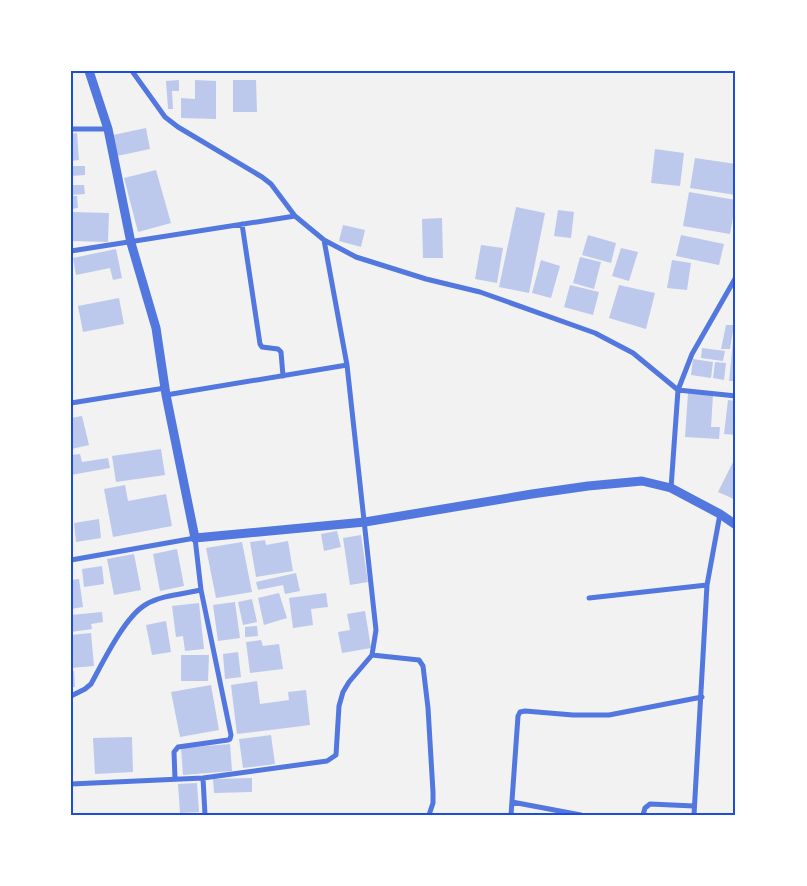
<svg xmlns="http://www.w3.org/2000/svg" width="807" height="886" viewBox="0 0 807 886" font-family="'Source Sans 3',sans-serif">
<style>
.building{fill:#bdc9ec}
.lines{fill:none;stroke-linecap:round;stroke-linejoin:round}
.minor{stroke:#5277de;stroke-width:5}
.tertiary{stroke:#5277de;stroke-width:9}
.neatline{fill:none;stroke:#1d4ed8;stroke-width:2}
</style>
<rect width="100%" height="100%" fill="#f2f2f2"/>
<path class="building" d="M 179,80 L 179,91 L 172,91 L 173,109 L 168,109 L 166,81 Z
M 195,80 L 216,81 L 216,119 L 181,118 L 181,98 L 195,99 Z
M 233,80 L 256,80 L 257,112 L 233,112 Z
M 146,128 L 150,149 L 117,156 L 113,135 Z
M 77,133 L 79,160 L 71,161 L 71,134 Z
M 655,149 L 684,153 L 680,186 L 651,183 Z
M 695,158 L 736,164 L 736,195 L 690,188 Z
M 71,166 L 85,166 L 85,175 L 71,176 Z
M 156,170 L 171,223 L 138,232 L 124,178 Z
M 71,185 L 84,185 L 85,194 L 71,195 Z
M 689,192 L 736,200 L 730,234 L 683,226 Z
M 71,196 L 77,196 L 78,208 L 71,209 Z
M 516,207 L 545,213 L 529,293 L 499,287 Z
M 558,210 L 574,212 L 571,238 L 554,236 Z
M 71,212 L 109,213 L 108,242 L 71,241 Z
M 442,218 L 443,258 L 423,258 L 422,219 Z
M 343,225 L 365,230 L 361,247 L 339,241 Z
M 588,235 L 616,243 L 611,263 L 582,255 Z
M 681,235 L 724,244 L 719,265 L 676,256 Z
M 481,245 L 503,248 L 497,283 L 475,279 Z
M 621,248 L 638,252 L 629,281 L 612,276 Z
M 116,249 L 122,278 L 113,280 L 110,268 L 76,275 L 73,258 Z
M 580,257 L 601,262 L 594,289 L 573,283 Z
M 541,260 L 560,266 L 551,298 L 532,293 Z
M 672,260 L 691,263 L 687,290 L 667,288 Z
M 570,285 L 599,292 L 593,315 L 564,307 Z
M 619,285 L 655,293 L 646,329 L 609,318 Z
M 119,298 L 124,324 L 83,332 L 78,306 Z
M 726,325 L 734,325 L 730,349 L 721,349 Z
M 733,340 L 736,341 L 736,381 L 729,381 Z
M 702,348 L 725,351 L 723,361 L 701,358 Z
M 693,359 L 713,362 L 711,378 L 691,375 Z
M 715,362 L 726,363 L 724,380 L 713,378 Z
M 688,393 L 713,395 L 711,427 L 720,427 L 719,439 L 685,437 Z
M 728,400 L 736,401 L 736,435 L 724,434 Z
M 82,416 L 89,445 L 71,449 L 71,418 Z
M 161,449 L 165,475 L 116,482 L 112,456 Z
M 80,454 L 82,462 L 108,458 L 110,468 L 71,475 L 71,455 Z
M 736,456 L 736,500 L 718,492 Z
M 125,485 L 128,501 L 166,494 L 172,526 L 113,537 L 104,489 Z
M 99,519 L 101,538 L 76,542 L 74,523 Z
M 337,531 L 341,547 L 324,551 L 321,534 Z
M 361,535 L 368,582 L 350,585 L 343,538 Z
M 265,540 L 266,545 L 288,541 L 293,571 L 256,577 L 250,542 Z
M 242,542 L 252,592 L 216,598 L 206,548 Z
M 177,549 L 184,586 L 160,591 L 153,554 Z
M 134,554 L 141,590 L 114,595 L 107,559 Z
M 102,566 L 104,584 L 84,587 L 82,569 Z
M 296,573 L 300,591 L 285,594 L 283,585 L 258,590 L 256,582 Z
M 79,579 L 83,607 L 71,609 L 71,580 Z
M 279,593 L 287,618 L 264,625 L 258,598 Z
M 326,593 L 328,607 L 311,609 L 313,625 L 293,628 L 289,598 Z
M 252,599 L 257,622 L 243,625 L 238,602 Z
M 235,602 L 240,638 L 218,641 L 213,605 Z
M 199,603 L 204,649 L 185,651 L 183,636 L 176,637 L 172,606 Z
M 365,611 L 371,648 L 342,653 L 338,632 L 350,630 L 347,614 Z
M 102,612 L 103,622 L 91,624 L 92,629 L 71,632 L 71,615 Z
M 166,621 L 171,652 L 152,655 L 146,625 Z
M 257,626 L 258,636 L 245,637 L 245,627 Z
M 91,633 L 94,666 L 71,668 L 71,635 Z
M 261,640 L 263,646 L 279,644 L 283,669 L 250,673 L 246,642 Z
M 238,652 L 241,677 L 225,679 L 223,654 Z
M 181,655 L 209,655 L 208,681 L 181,681 Z
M 71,671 L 74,671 L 75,687 L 71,687 Z
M 257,681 L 260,704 L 289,700 L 288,692 L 306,690 L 310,725 L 237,734 L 231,685 Z
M 211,685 L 219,730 L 180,737 L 171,692 Z
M 271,735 L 275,764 L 243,768 L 239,739 Z
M 132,737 L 133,772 L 95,774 L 93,738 Z
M 230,744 L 232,771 L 183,775 L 181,748 Z
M 252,778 L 252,792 L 214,793 L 213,779 Z
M 197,783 L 199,812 L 180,813 L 178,784 Z"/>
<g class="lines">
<path class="minor" d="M 132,71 L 165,117 L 178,127 L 262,177 L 271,184 L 295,216
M 71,129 L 108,129
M 242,224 L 260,344 L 262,347 L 278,349 L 281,352 L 283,376
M 71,251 L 295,216 L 324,240 L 356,257 L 426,279 L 480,292 L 595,333 L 633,353 L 678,390 L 671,488
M 736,277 L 692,354 L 678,390 L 736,396
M 166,395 L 347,365
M 71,403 L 165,388
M 71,560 L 195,538 L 201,590 L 231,735 L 230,739 L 228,740 L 178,747 L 174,752 L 175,779
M 589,598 L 707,585
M 372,655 L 419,660 L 423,666 L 428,708 L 433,792 L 433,803 L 429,815
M 71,696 L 85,689 L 91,684 C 103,662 124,618 145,605 C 161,595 184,594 201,590
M 203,778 L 205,815
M 71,784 L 203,778 L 327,761 L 336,755 L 339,706 L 343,692 L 349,682 L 372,655 L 376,630 L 347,365 L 324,240
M 512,802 L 581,815
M 511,815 L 518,716 L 520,712 L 525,711 L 573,715 L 609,715 L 702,697
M 643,815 L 645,808 L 650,804 L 694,806
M 694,815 L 707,585 L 720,514"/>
<path class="tertiary" d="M 89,71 L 108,129 L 131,243 L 156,328 L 166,395 L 195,538 L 365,522 L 532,494 L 588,486 L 642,481 L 671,488 L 720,514 L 736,525"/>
</g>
<rect width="807" height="886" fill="none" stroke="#ffffff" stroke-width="145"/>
<rect x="72" y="72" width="662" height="742" class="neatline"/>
</svg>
